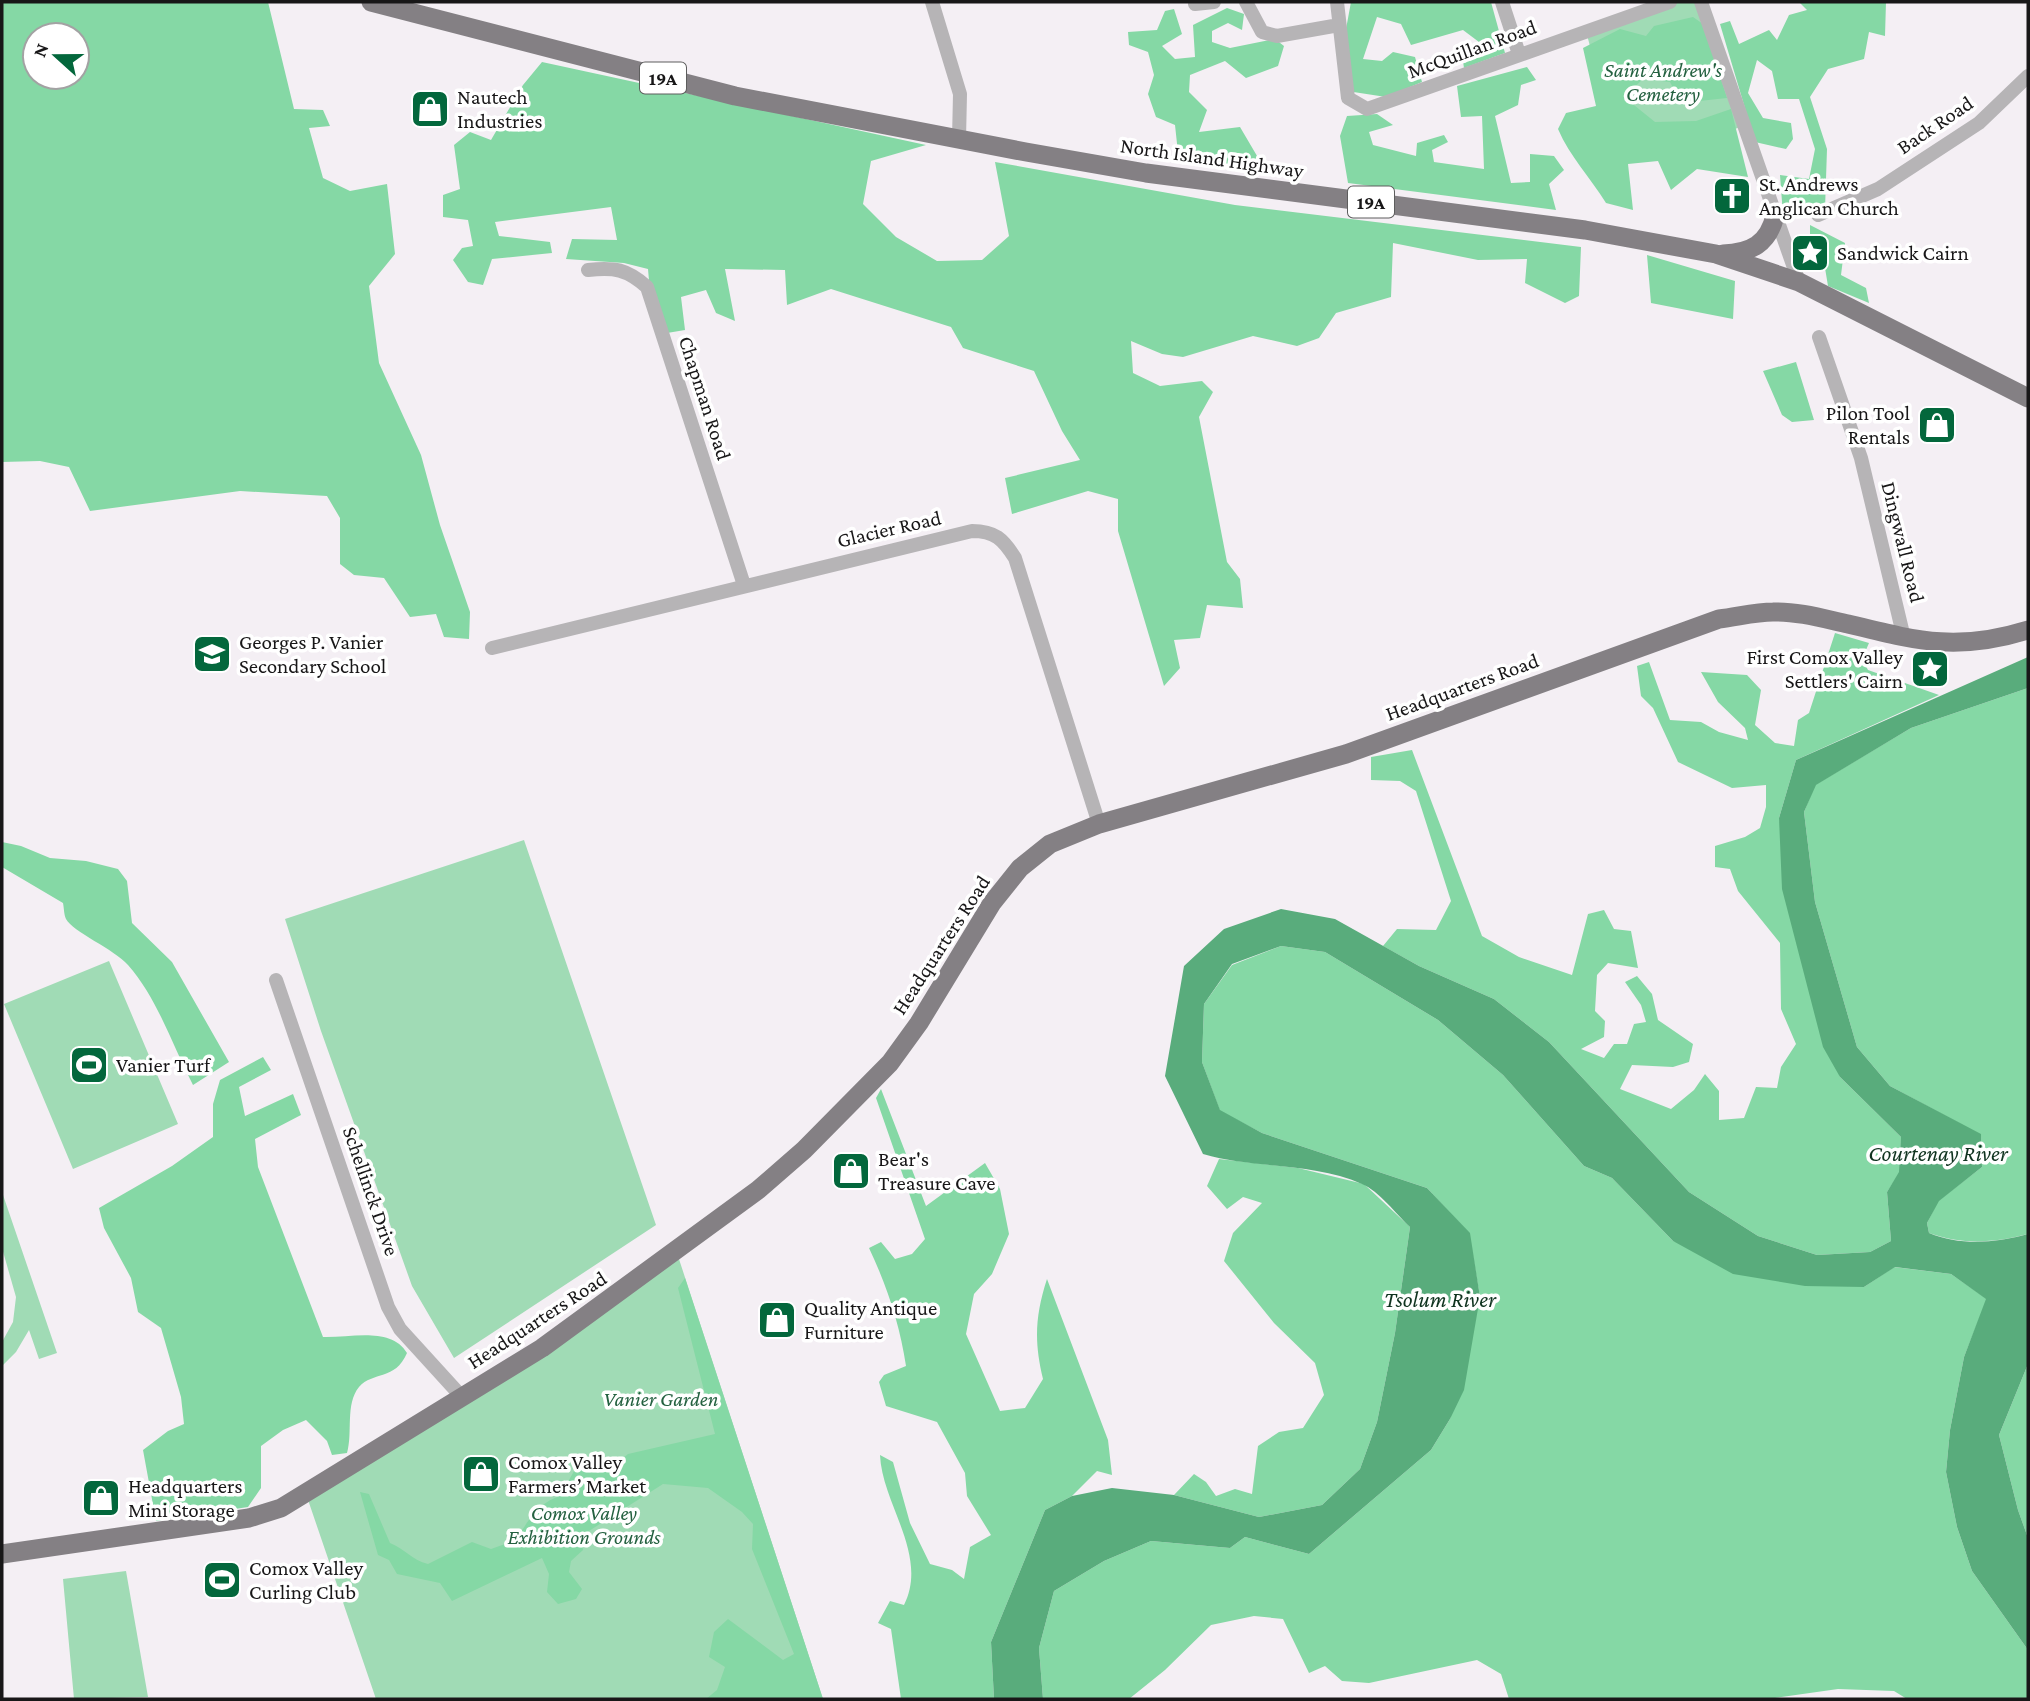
<svg xmlns="http://www.w3.org/2000/svg" width="2030" height="1701" viewBox="0 0 2030 1701" font-family="'Crimson Pro',serif">
<style>
.green{fill:#a0dbb5}
.forest{fill:#85d8a5;fill-rule:evenodd}
.water{fill:#59ac7c}
.lines{fill:none;stroke-linecap:round;stroke-linejoin:round}
.minor{stroke:#b6b4b6;stroke-width:14}
.major{stroke:#848084;stroke-width:19}
.labels{text-anchor:middle;dominant-baseline:central;stroke-width:7;stroke-linejoin:round;paint-order:stroke}
.shield{fill:#fff;stroke:#5d5d5d;stroke-width:2}
.shield-label{font-size:19px;font-weight:bold;fill:#181718}
.street-label{font-size:21px;fill:#181718;stroke:#fff}
.park-label{font-size:21px;font-style:italic;fill:#246140;stroke:#fff}
.poi-label{font-size:21px;fill:#181718;stroke:#fff;text-anchor:start}
.water-label{font-size:23px;font-style:italic;fill:#0f331f;stroke:#fff}
</style>
<rect width="100%" height="100%" fill="#f4eff4"/>
<path class="green" d="M 1670,2 L 1701,2 L 1744,126 L 1621,165 L 1586,31 Z
M 524,840 L 656,1225 L 454,1358 L 412,1286 L 321,1031 L 285,919 Z
M 109,961 L 178,1124 L 73,1169 L 4,1004 Z
M 2,1192 L 57,1353 L 39,1359 L 29,1330 L 16,1352 L 2,1366 L 2,1342 L 13,1322 L 16,1297 L 2,1248 Z
M 677,1253 L 823,1699 L 376,1699 L 306,1494 Z
M 126,1571 L 148,1697 L 74,1699 L 63,1579 Z"/>
<path class="forest" d="M 2,2 L 268,2 L 294,109 L 323,110 L 330,126 L 309,128 L 323,178 L 350,191 L 387,184 L 395,254 L 369,286 L 379,363 L 421,455 L 440,525 L 470,612 L 469,639 L 444,637 L 436,614 L 410,617 L 384,578 L 354,575 L 340,564 L 340,518 L 327,496 L 240,491 L 90,511 L 69,467 L 40,461 L 2,462 ZM 35,35 L 77,35 L 77,77 L 35,77 Z
M 1351,2 L 1491,2 L 1505,53 L 1464,68 L 1462,55 L 1486,53 L 1479,42 L 1463,30 L 1411,45 L 1401,24 L 1377,17 L 1363,59 L 1382,61 L 1393,52 L 1415,57 L 1422,82 L 1386,97 L 1347,91 L 1346,29 Z
M 1799,2 L 1886,2 L 1885,36 L 1869,32 L 1864,59 L 1828,69 L 1810,97 L 1827,149 L 1825,209 L 1783,215 L 1780,175 L 1809,179 L 1815,149 L 1799,99 L 1778,99 L 1772,71 L 1757,60 L 1748,93 L 1763,118 L 1791,123 L 1793,139 L 1786,149 L 1755,142 L 1720,24 L 1730,21 L 1739,44 L 1769,30 L 1777,40 L 1789,15 L 1807,10 Z
M 1227,8 L 1244,14 L 1242,30 L 1228,23 L 1212,31 L 1212,42 L 1230,48 L 1275,39 L 1284,46 L 1278,66 L 1246,78 L 1225,61 L 1190,75 L 1189,92 L 1207,110 L 1199,132 L 1240,127 L 1260,161 L 1251,170 L 1179,162 L 1175,125 L 1156,117 L 1148,94 L 1154,75 L 1148,52 L 1129,45 L 1128,32 L 1157,30 L 1165,11 L 1174,9 L 1182,34 L 1162,46 L 1175,59 L 1195,57 L 1193,25 Z
M 1693,17 L 1703,24 L 1727,98 L 1681,103 L 1670,82 L 1643,79 L 1624,97 L 1655,122 L 1696,121 L 1731,109 L 1748,177 L 1697,169 L 1671,190 L 1658,161 L 1628,164 L 1633,210 L 1606,203 C 1590,177 1570,157 1558,129 L 1566,113 L 1596,106 L 1583,48 L 1620,29 L 1646,36 L 1654,26 Z
M 542,62 L 926,145 L 871,161 L 863,204 L 896,237 L 937,261 L 982,260 L 1009,236 L 995,162 L 1235,205 L 1581,247 L 1579,296 L 1565,303 L 1525,283 L 1527,259 L 1478,260 L 1393,243 L 1391,297 L 1336,313 L 1319,338 L 1297,346 L 1253,336 L 1183,357 L 1162,354 L 1131,341 L 1133,373 L 1160,386 L 1202,381 L 1213,392 L 1199,417 L 1227,562 L 1240,579 L 1243,608 L 1207,605 L 1200,638 L 1174,640 L 1180,668 L 1164,686 L 1118,531 L 1118,499 L 1088,491 L 1012,514 L 1005,478 L 1080,460 L 1062,431 L 1034,371 L 963,348 L 951,327 L 831,289 L 787,305 L 785,270 L 725,269 L 735,321 L 716,313 L 706,290 L 681,297 L 685,330 L 667,333 L 650,292 L 648,269 L 624,263 L 566,259 L 572,239 L 617,240 L 611,207 L 495,222 L 499,236 L 550,242 L 552,253 L 492,259 L 483,285 L 468,282 L 453,260 L 462,248 L 473,246 L 468,220 L 443,217 L 443,195 L 460,189 L 454,145 L 470,132 L 491,140 L 523,85 Z
M 1527,67 L 1536,80 L 1521,85 L 1518,105 L 1495,116 L 1511,183 L 1530,182 L 1530,154 L 1554,156 L 1564,170 L 1549,184 L 1556,210 L 1348,183 L 1340,136 L 1347,116 L 1377,114 L 1393,125 L 1369,132 L 1373,145 L 1416,156 L 1417,143 L 1444,135 L 1448,142 L 1432,150 L 1434,162 L 1484,169 L 1482,116 L 1461,117 L 1457,86 Z
M 1810,225 L 1845,243 L 1841,275 L 1866,288 L 1869,303 L 1828,286 L 1825,268 L 1807,265 L 1802,250 L 1810,242 Z
M 1647,255 L 1735,281 L 1733,319 L 1651,303 Z
M 1796,362 L 1814,420 L 1792,422 L 1782,415 L 1763,371 Z
M 1835,633 L 1869,643 L 1862,659 L 1868,670 L 1939,695 L 1796,760 L 1779,818 L 1840,1077 L 1901,1137 L 1900,1172 L 1887,1192 L 1891,1241 L 1870,1252 L 1817,1255 L 1758,1236 L 1689,1192 L 1549,1042 L 1494,999 L 1419,966 L 1383,946 L 1397,929 L 1436,930 L 1451,901 L 1416,791 L 1400,781 L 1371,780 L 1371,757 L 1412,750 L 1482,936 L 1519,957 L 1572,975 L 1588,914 L 1604,910 L 1614,929 L 1631,931 L 1638,968 L 1608,963 L 1597,975 L 1595,1011 L 1605,1021 L 1604,1037 L 1581,1049 L 1604,1058 L 1614,1044 L 1627,1044 L 1634,1024 L 1646,1022 L 1641,1005 L 1625,982 L 1637,976 L 1652,994 L 1658,1020 L 1693,1044 L 1689,1062 L 1673,1067 L 1632,1065 L 1620,1089 L 1671,1109 L 1694,1090 L 1705,1074 L 1719,1091 L 1719,1120 L 1744,1118 L 1756,1087 L 1777,1088 L 1781,1067 L 1796,1044 L 1781,1009 L 1780,943 L 1738,891 L 1730,869 L 1715,867 L 1715,846 L 1745,837 L 1760,828 L 1766,807 L 1766,785 L 1732,788 L 1678,762 L 1653,708 L 1641,696 L 1637,666 L 1649,662 L 1670,720 L 1701,722 L 1719,732 L 1748,740 L 1745,728 L 1718,702 L 1701,672 L 1747,675 L 1761,690 L 1755,725 L 1775,743 L 1794,746 L 1798,720 L 1809,713 Z
M 2028,688 L 2028,1234 C 1995,1243 1962,1245 1929,1233 L 1927,1223 L 1938,1201 L 1982,1167 L 1981,1135 L 1890,1086 L 1857,1047 L 1815,902 L 1804,812 L 1815,785 L 1911,728 Z
M 2,842 L 21,846 L 50,858 L 86,861 L 118,869 L 127,881 L 132,923 L 172,962 L 229,1062 L 193,1085 C 172,1045 158,999 128,965 C 114,949 73,932 66,919 C 64,915 64,908 63,903 L 2,867 Z
M 1281,946 L 1325,952 L 1438,1020 L 1503,1075 L 1584,1166 L 1612,1178 L 1673,1241 L 1864,1287 L 1894,1267 L 1951,1274 L 1987,1299 L 1964,1357 L 1950,1430 L 1946,1472 L 1957,1527 L 1972,1571 L 2028,1650 L 2028,1699 L 1907,1699 L 1894,1691 L 1838,1689 L 1768,1699 L 1509,1699 L 1501,1674 L 1477,1660 L 1369,1683 L 1342,1681 L 1325,1666 L 1309,1673 L 1283,1619 L 1254,1616 L 1211,1625 L 1165,1670 L 1129,1699 L 1043,1699 L 1039,1648 L 1054,1591 L 1104,1561 L 1151,1541 L 1230,1548 L 1245,1537 L 1309,1554 L 1431,1450 L 1450,1419 L 1480,1297 L 1469,1233 L 1427,1188 L 1262,1133 L 1220,1111 L 1202,1062 L 1204,1004 L 1232,965 Z
M 263,1057 L 271,1070 L 239,1087 L 245,1116 L 293,1094 L 301,1115 L 255,1139 L 258,1167 L 323,1337 C 350,1338 391,1326 407,1353 C 395,1381 373,1371 359,1387 C 345,1404 353,1433 347,1453 L 332,1455 L 327,1441 L 306,1420 L 283,1430 L 261,1446 L 261,1488 L 248,1507 L 156,1521 L 143,1450 L 168,1431 L 184,1424 L 181,1397 L 161,1328 L 138,1312 L 131,1278 L 104,1228 L 99,1208 L 172,1166 L 213,1137 L 213,1104 L 220,1080 Z
M 881,1089 L 926,1206 L 985,1163 L 1000,1189 L 1009,1234 L 992,1274 L 974,1294 L 966,1334 L 1000,1411 L 1025,1408 L 1043,1379 C 1034,1342 1035,1316 1047,1279 L 1108,1440 L 1112,1475 L 1097,1471 L 1072,1496 L 1045,1510 L 991,1642 L 994,1699 L 901,1699 L 891,1629 L 878,1623 L 890,1601 L 904,1605 C 929,1555 882,1504 880,1455 L 893,1462 L 910,1523 L 930,1564 L 952,1570 L 964,1579 L 970,1547 L 991,1535 L 967,1496 L 965,1473 L 937,1422 L 886,1406 L 879,1382 L 884,1375 L 906,1366 C 900,1325 887,1286 869,1248 L 881,1242 L 895,1259 L 912,1254 L 925,1239 L 876,1098 Z
M 1219,1159 L 1298,1168 L 1364,1184 L 1410,1227 L 1395,1333 L 1377,1422 L 1360,1469 L 1322,1505 L 1259,1517 L 1174,1495 L 1194,1474 L 1206,1482 L 1216,1496 L 1235,1489 L 1252,1494 L 1258,1446 L 1279,1432 L 1303,1428 L 1324,1395 L 1315,1363 L 1274,1323 L 1224,1261 L 1233,1233 L 1262,1203 L 1243,1197 L 1227,1209 L 1207,1186 Z
M 685,1278 L 823,1699 L 706,1699 L 717,1690 L 725,1667 L 709,1657 L 714,1632 L 728,1619 L 783,1660 L 794,1654 L 752,1549 L 753,1524 L 742,1512 L 708,1488 L 663,1484 L 581,1536 L 583,1550 L 571,1561 L 569,1572 L 582,1589 L 576,1599 L 558,1604 L 547,1592 L 549,1574 L 542,1558 L 452,1601 L 440,1583 L 397,1574 L 389,1560 L 378,1555 L 360,1492 L 369,1494 L 390,1543 C 405,1549 412,1560 428,1564 L 472,1542 L 491,1549 L 516,1540 C 530,1517 543,1496 572,1494 L 569,1480 L 578,1464 L 598,1462 L 609,1470 L 628,1454 L 715,1434 L 678,1288 Z
M 2028,1364 L 2028,1538 L 2018,1510 L 1999,1435 Z"/>
<path class="water" d="M 2028,657 L 2028,688 L 1911,728 L 1816,785 L 1804,812 L 1815,902 L 1857,1047 L 1890,1086 L 1981,1134 L 1982,1167 L 1939,1201 L 1927,1223 L 1929,1233 C 1961,1246 1995,1243 2028,1234 L 2028,1364 L 1999,1435 L 2018,1510 L 2028,1538 L 2028,1650 L 1972,1571 L 1957,1527 L 1946,1472 L 1950,1430 L 1964,1357 L 1986,1299 L 1951,1274 L 1895,1267 L 1864,1287 L 1805,1286 L 1733,1274 L 1673,1241 L 1612,1178 L 1584,1166 L 1503,1075 L 1438,1020 L 1325,952 L 1281,946 L 1232,964 L 1204,1004 L 1202,1062 L 1220,1110 L 1262,1133 L 1427,1188 L 1470,1233 L 1480,1297 L 1464,1390 L 1450,1419 L 1431,1450 L 1309,1554 L 1245,1537 L 1230,1548 L 1151,1541 L 1104,1561 L 1054,1591 L 1039,1648 L 1043,1699 L 994,1699 L 991,1642 L 1045,1510 L 1072,1496 L 1112,1488 L 1174,1495 L 1259,1517 L 1322,1505 L 1360,1469 L 1377,1422 L 1395,1333 L 1410,1227 C 1396,1214 1379,1191 1362,1184 C 1312,1162 1254,1169 1203,1154 L 1165,1076 L 1184,966 L 1224,929 L 1281,909 L 1335,919 L 1419,966 L 1494,999 L 1549,1042 L 1689,1192 L 1758,1236 L 1817,1255 L 1870,1252 L 1891,1241 L 1887,1192 L 1899,1172 L 1901,1137 L 1840,1077 L 1823,1047 L 1782,889 L 1779,818 L 1796,760 Z"/>
<g class="lines">
<path class="minor" d="M 932,2 L 960,94 L 959,139
M 1246,2 L 1262,32 L 1277,36 L 1339,25
M 1337,2 L 1348,98 L 1367,109 L 1670,2
M 1502,2 L 1519,54
M 1701,2 L 1799,282
M 1195,4 L 1214,2
M 1818,215 L 1878,189 L 1979,123 L 2028,76
M 588,270 C 614,267 627,269 647,287 L 744,585
M 1819,337 L 1861,458 L 1904,638
M 492,648 L 972,531 C 995,531 1003,539 1015,558 L 1099,824
M 276,980 L 388,1307 L 400,1329 L 461,1396"/>
<path class="major" d="M 371,2 L 735,96 L 1026,152 L 1146,173 L 1585,230 L 1716,254 L 1799,282 L 2028,398
M 1723,254 C 1751,253 1768,244 1775,216
M 2,1554 L 249,1518 L 281,1508 L 542,1348 L 758,1190 L 804,1150 L 890,1063 L 919,1023 L 992,903 L 1020,868 L 1050,844 L 1099,824 L 1346,754 L 1719,619 C 1737,617 1755,612 1773,612 C 1797,611 1825,619 1848,624 C 1918,641 1957,652 2028,630"/>
</g>
<defs>
<symbol id="shop-square" viewBox="-11 -11 22 22"><rect x="-9" y="-9" width="18" height="18" rx="4" fill="#03673c" stroke="#fff"/><path d="M-5-2.5h2.3a2.7 3.5 0 0 1 5.4 0H5L5.5 6h-11ZM-1.5-2.5h3a1.5 2.3 0 0 0-3 0Z" fill="#fff"/></symbol>
<symbol id="church-square" viewBox="-11 -11 22 22"><rect x="-9" y="-9" width="18" height="18" rx="4" fill="#03673c" stroke="#fff"/><path d="M-1.2-6h2.4v3.5h3.3v2.4h-3.3V6h-2.4V-.1h-3.3v-2.4h3.3Z" fill="#fff"/></symbol>
<symbol id="sight-square" viewBox="-11 -11 22 22"><rect x="-9" y="-9" width="18" height="18" rx="4" fill="#03673c" stroke="#fff"/><path d="M0-6L1.8-2.2L6-1.7L2.9 1.2L3.7 5.4L0 3.3L-3.7 5.4L-2.9 1.2L-6-1.7L-1.8-2.2Z" fill="#fff"/></symbol>
<symbol id="school-square" viewBox="-11 -11 22 22"><rect x="-9" y="-9" width="18" height="18" rx="4" fill="#03673c" stroke="#fff"/><path d="M0-5L7-2L0 1L-7-2ZM-4 1L0 2.5L4 1V4Q0 6-4 4Z" fill="#fff"/></symbol>
<symbol id="stadium-square" viewBox="-11 -11 22 22"><rect x="-9" y="-9" width="18" height="18" rx="4" fill="#03673c" stroke="#fff"/><path d="M0-5a6.5 5 0 1 0 0 10a6.5 5 0 1 0 0-10ZM-3.5-1.8h7v3.6h-7Z" fill="#fff"/></symbol>
</defs>
<g fill-rule="evenodd">
<use href="#shop-square" x="408" y="87" width="44" height="44"/>
<use href="#church-square" x="1710" y="174" width="44" height="44"/>
<use href="#sight-square" x="1788" y="231" width="44" height="44"/>
<use href="#shop-square" x="1915" y="403" width="44" height="44"/>
<use href="#school-square" x="190" y="632" width="44" height="44"/>
<use href="#sight-square" x="1908" y="647" width="44" height="44"/>
<use href="#stadium-square" x="67" y="1043" width="44" height="44"/>
<use href="#shop-square" x="829" y="1149" width="44" height="44"/>
<use href="#shop-square" x="755" y="1298" width="44" height="44"/>
<use href="#shop-square" x="459" y="1452" width="44" height="44"/>
<use href="#shop-square" x="79" y="1476" width="44" height="44"/>
<use href="#stadium-square" x="200" y="1558" width="44" height="44"/>
</g>
<g class="labels">
<g class="shield">
<rect x="640" y="62.5" width="46" height="31" rx="5"/>
<rect x="1348" y="186.5" width="46" height="31" rx="5"/>
</g>
<g class="shield-label">
<text x="663" y="78">19A</text>
<text x="1371" y="202">19A</text>
</g>
<g class="street-label">
<text transform="translate(1472 49) rotate(-20)">McQuillan Road</text>
<text transform="translate(1935 125) rotate(-34)">Back Road</text>
<text transform="translate(1212 158) rotate(8)">North Island Highway</text>
<text transform="translate(705 398) rotate(72)">Chapman Road</text>
<text transform="translate(889 529) rotate(-13)">Glacier Road</text>
<text transform="translate(1903 542) rotate(76)">Dingwall Road</text>
<text transform="translate(1462 687) rotate(-20)">Headquarters Road</text>
<text transform="translate(941 945) rotate(-57)">Headquarters Road</text>
<text transform="translate(371 1191) rotate(71)">Schellinck Drive</text>
<text transform="translate(537 1320) rotate(-33)">Headquarters Road</text>
</g>
<g class="park-label">
<text x="1663" y="70">Saint Andrew's<tspan x="1663" dy="24">Cemetery</tspan></text>
<text x="661" y="1399">Vanier Garden</text>
<text x="584" y="1513">Comox Valley<tspan x="584" dy="24">Exhibition Grounds</tspan></text>
</g>
<g class="poi-label">
<text x="457" y="97">Nautech<tspan x="457" dy="24">Industries</tspan></text>
<text x="1759" y="184">St. Andrews<tspan x="1759" dy="24">Anglican Church</tspan></text>
<text x="1837" y="253">Sandwick Cairn</text>
<text x="1910" y="413" text-anchor="end">Pilon Tool<tspan x="1910" dy="24">Rentals</tspan></text>
<text x="239" y="642">Georges P. Vanier<tspan x="239" dy="24">Secondary School</tspan></text>
<text x="1903" y="657" text-anchor="end">First Comox Valley<tspan x="1903" dy="24">Settlers' Cairn</tspan></text>
<text x="116" y="1065">Vanier Turf</text>
<text x="878" y="1159">Bear's<tspan x="878" dy="24">Treasure Cave</tspan></text>
<text x="804" y="1308">Quality Antique<tspan x="804" dy="24">Furniture</tspan></text>
<text x="508" y="1462">Comox Valley<tspan x="508" dy="24">Farmers’ Market</tspan></text>
<text x="128" y="1486">Headquarters<tspan x="128" dy="24">Mini Storage</tspan></text>
<text x="249" y="1568">Comox Valley<tspan x="249" dy="24">Curling Club</tspan></text>
</g>
<g class="water-label">
<text x="1938" y="1153">Courtenay River</text>
<text x="1440" y="1299">Tsolum River</text>
</g>
</g>
<rect width="2030" height="1701" fill="none" stroke="#181718" stroke-width="7"/>
<g transform="translate(56 56) rotate(291)"><circle r="33" fill="#ffffff" stroke="#a3a2a3" stroke-width="2"/>
<path d="M0-5L12 26L0 18L-12 26Z" fill="#03673c"/>
<text y="-10" font-size="19" font-weight="bold" text-anchor="middle" fill="#181718">N</text>
</g>
</svg>
